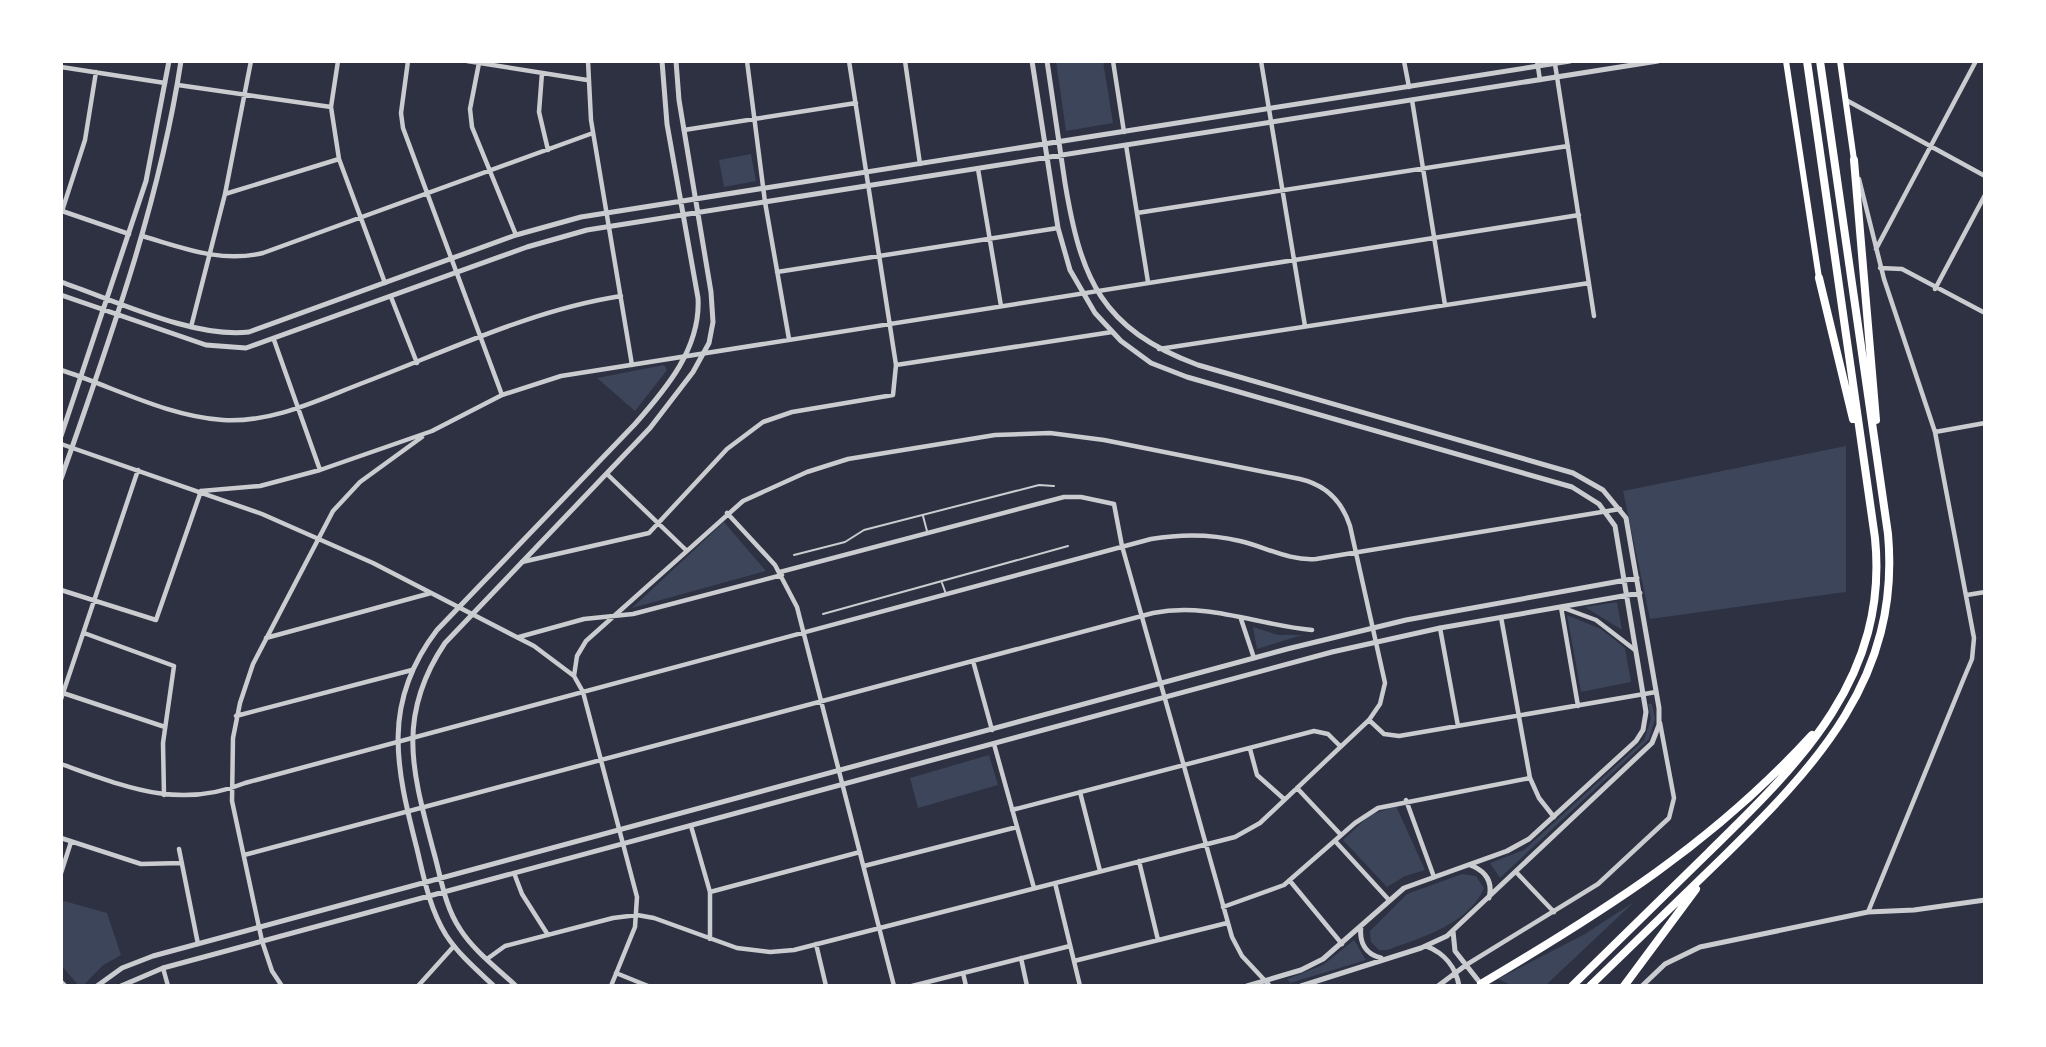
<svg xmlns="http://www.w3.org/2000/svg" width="2046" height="1047" viewBox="0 0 2046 1047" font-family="Rubik,sans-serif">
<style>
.green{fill:#3c4559}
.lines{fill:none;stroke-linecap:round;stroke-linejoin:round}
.service{stroke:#caccd0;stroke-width:2}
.minor{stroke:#caccd0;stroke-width:4.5}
.tertiary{stroke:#caccd0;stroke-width:5}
.secondary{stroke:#fff;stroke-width:6}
.motorway{stroke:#fff;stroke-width:8}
</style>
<rect width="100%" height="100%" fill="#2d3142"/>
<path class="green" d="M 1056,61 L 1103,61 L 1113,123 L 1066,131 Z
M 751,154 L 756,181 L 724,187 L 719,160 Z
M 664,365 L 667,370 L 635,411 L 597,378 Z
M 1846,446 L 1846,592 L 1650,619 L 1623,491 Z
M 724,522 L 766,571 L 632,608 Z
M 1617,602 L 1622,630 L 1585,607 Z
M 1567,615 L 1601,629 L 1625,648 L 1631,682 L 1581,692 Z
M 1253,627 L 1278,635 L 1302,635 L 1257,649 Z
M 1648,704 L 1652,704 L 1655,719 L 1649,739 L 1500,878 L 1490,863 L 1524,850 L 1644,740 L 1651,718 Z
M 989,755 L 998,785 L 918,808 L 910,778 Z
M 1396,806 L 1425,870 L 1405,876 L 1387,887 L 1343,840 L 1370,815 Z
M 1462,874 L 1476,876 L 1484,888 C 1469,924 1421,938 1387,950 L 1379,950 L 1371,942 L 1370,931 L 1407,894 Z
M 64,901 L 107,913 L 121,955 L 102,966 L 83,986 L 79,986 L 61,965 L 61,904 Z
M 1634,902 L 1545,986 L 1513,986 L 1498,979 L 1585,934 Z
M 1354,940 L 1366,960 L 1290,983 L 1287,979 L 1323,965 Z"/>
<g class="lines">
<path class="service" d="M 923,516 L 927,531
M 794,555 L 845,542 L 864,530 L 1039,485 L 1054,486
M 942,583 L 946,594
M 823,614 L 1068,546"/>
<path class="minor" d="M 338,61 L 331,107 L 339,159 L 385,283
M 408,61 L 401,113 L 403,128 L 502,395
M 467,61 L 587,80
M 588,61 L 591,120 L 632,365
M 747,61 L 765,202 L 789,339
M 905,61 L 920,164
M 1113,61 L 1124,132
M 1261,61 L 1305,326
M 1404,61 L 1409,87
M 1537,61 L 1540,80
M 479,63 L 470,109 L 472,127 L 516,235
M 1555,64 L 1594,316
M 61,67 L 165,83
M 542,73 L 539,112 L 548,150
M 178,85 L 331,107
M 1412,100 L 1445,305
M 1846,100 L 1985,176
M 684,130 L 856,103
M 1126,145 L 1148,282
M 978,169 L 1001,306
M 1859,179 L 1884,279 L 1935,432 L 1974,638 L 1972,659 L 1964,678 L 1868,912
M 225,194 L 339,159
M 62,211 L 85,140 L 96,72
M 62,211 L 129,234
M 1137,213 L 1568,146
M 142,236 C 184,248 220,263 263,253 L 593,133
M 1876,249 L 1976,61
M 1880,268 L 1902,269 L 1985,313
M 777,272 L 1058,228
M 1935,289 L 1985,195
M 391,297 L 417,363
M 191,327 L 225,194 L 251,61
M 274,340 L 320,470
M 1159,349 L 1589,283
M 896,365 L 1112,332
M 61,370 C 114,387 166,416 223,420 C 271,423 316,401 360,384 C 445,352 531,310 621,296
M 1935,432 L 1985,423
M 61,444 L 262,514 L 373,563 L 534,646 L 574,676 L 583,692 L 637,897 L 635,927 L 611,986
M 607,474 L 686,550
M 201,491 L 260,486 L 320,470 L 432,431 L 502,395 L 561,376 L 1579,215
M 727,513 L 775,565 L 797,607 L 894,986
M 522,562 L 649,533 L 727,449 L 763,422 L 792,412 L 893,395 L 896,365 L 849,61
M 780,572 L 1064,497 L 1081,497 L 1114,504 L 1122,546 L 1232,937 L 1242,956 L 1270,986
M 61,590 L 156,620 L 201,491
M 1967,595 L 1985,592
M 1501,617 L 1530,778 L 1539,798 L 1554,817
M 1241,619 L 1254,658
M 1440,628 L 1458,726
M 84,633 L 174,666 L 163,743 L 164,795
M 519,637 L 584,619 L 633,614 L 782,575
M 266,638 L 431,593
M 973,661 L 992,730
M 63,693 L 165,727
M 61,699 L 138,470
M 1578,706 L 1561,607 L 1596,620 L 1635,650
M 236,716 L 412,670
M 1369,720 L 1384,734 L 1399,736 L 1656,692
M 994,744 L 1034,888
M 1250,749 L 1257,775 L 1284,799
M 61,764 C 126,787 179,810 245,783 L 1151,539 C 1181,534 1211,534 1240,541 C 1266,547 1289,561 1316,559 L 1620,509
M 1297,788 L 1341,835
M 1080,792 L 1100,871
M 1406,800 L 1434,877
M 1012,810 L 1314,731 L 1328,734 L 1340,746
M 691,826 L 710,892 L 710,939
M 61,838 L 141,864 L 182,863
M 1335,841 L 1389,900
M 179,849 L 198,944
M 244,855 L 1153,613 C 1209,602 1257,625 1312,630
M 1139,861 L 1158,940
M 864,866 L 1017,827
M 1516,872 L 1554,912
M 61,873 L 71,842
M 514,873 L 522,894 L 548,935
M 1290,881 L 1342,944
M 1055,883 L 1080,986
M 710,892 L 860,852
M 1223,907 L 1284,885 L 1355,823 L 1378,808 L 1530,778
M 816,944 L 826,986
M 1021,958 L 1027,986
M 487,959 L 505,946 L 613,918 L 637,915 L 654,918 L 737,948 L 770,952 L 794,950 L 1235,837 L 1260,823 L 1369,720 L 1380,704 L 1385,683 L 1350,526 C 1342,501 1326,485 1300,479 L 1104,440 L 1050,433 L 995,435 L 848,459 L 807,472 L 743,501 L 586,641 L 577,656 L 574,676
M 1074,961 L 1227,923
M 1466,965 L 1598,884 L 1669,818 L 1674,798 L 1660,723
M 163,968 L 168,986
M 616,973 L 648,986
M 963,973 L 966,986
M 282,986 L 272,971 L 262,941 L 232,801 L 233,738 L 240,703 L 253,664 L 333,511 L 360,482 L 422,437
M 418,986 L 454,946
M 912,986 L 1070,946"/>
<path class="tertiary" d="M 1032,61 L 1058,228 L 1070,270 L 1095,313 L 1121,341 L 1151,363 L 1187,377 L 1572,487 L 1599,504 L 1615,526 L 1646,712 L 1643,730 L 1636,741 L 1529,839 L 1507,851 L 1404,888 L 1323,959 L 1301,970 L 1247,986
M 1047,61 C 1053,102 1059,143 1065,183 C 1081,279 1101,329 1198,365 L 1573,473 L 1603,490 L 1626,518 L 1659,708 L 1659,725 L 1652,743 L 1447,936 L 1421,948 L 1301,986
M 61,282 C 114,300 195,339 249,332 L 516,235 L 581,217 L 1570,61
M 61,295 L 206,345 L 246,348 L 527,247 L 587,230 L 1658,61
M 61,436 L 146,181 L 169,61
M 61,479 C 109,341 159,205 181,61
M 1470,865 C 1486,871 1493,882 1489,898
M 1361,926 C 1359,942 1365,954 1381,958
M 1453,931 L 1455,951 L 1481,984
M 1426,946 C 1444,953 1456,967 1459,986
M 61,982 L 65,986
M 97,986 L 122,968 L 153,956 L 1287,649 L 1406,620 L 1637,578
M 121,986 L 163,968 L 1332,652 L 1440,628 L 1640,593
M 494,986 C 477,970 459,955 446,935 C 430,909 424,879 417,849 C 396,767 381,703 437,630 L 635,424 C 666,389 701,348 698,298 L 667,124 L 662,61
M 516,986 C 497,968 474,951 460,929 C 445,907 441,878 434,853 C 413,774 395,717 445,643 L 650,428 L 693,372 L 709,343 L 713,322 L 711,292 L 679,100 L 676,61
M 1438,986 L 1466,965
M 1642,986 L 1665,964 L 1700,947 L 1868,912 L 1914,910 L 1985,900"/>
<path class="secondary" d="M 1786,61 L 1819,278
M 1840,61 L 1854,160"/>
<path class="motorway" d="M 1854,160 L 1876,420
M 1819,278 L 1853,419
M 1481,984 C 1606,910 1713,843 1812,735
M 1572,986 C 1618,941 1663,897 1709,852 C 1800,763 1889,677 1875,538 L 1807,61
M 1590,986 C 1633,944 1677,902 1720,860 C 1816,766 1901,678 1888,534 L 1820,61
M 1624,986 L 1696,889"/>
</g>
<rect width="2046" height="1047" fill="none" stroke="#ffffff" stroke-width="126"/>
</svg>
